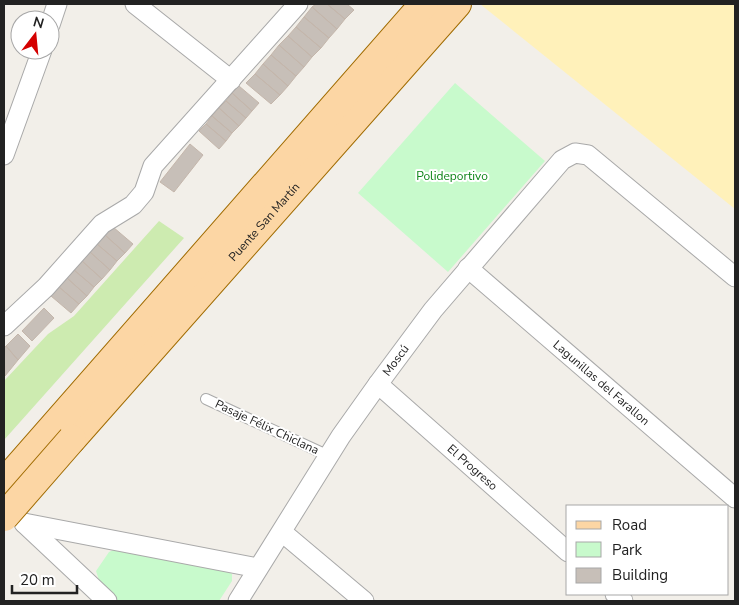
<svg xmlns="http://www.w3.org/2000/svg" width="739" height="605" viewBox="0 0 739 605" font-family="'Nunito Sans',sans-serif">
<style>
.grass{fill:#cdebb0}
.sand{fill:#fff1ba}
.park{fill:#c8facc}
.building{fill:#c7bfb8;stroke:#c4b6ab}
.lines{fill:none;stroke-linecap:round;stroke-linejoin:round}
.lane-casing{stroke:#a9a9a9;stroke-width:12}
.street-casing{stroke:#a9a9a9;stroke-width:21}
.primary-casing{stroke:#a06b00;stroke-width:30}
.lane{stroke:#fff;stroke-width:10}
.street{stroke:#fff;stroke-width:19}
.primary{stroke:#fcd6a4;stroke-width:28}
.primary-bridge-casing{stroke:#a06b00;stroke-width:30;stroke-linecap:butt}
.primary-bridge{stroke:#fcd6a4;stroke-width:28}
.labels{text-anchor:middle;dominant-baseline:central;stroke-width:4;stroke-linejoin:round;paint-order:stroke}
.park-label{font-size:12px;fill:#0c8416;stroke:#fff}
.street-label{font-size:12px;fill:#222;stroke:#fff}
</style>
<rect width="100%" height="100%" fill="#f2efe9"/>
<path class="grass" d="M 159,221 L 184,238 L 4,440 L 4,381 L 48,334 L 74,316 Z"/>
<path class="sand" d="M 480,4 L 735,4 L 735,209 Z"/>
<path class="park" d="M 455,83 L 545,161 L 448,272 L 358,193 Z
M 120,547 L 218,567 L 232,574 L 232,581 L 219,601 L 117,601 L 100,583 L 96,571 L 109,552 Z"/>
<path class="building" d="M 316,4 L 327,4 L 345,19 L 337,29 L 312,7 Z
M 327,4 L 347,4 L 354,10 L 345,19 Z
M 312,7 L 337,29 L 329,38 L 304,17 Z
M 304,17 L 329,38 L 321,48 L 296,27 Z
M 296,27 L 321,48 L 312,57 L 288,36 Z
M 288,36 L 312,57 L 304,67 L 279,45 Z
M 279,45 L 304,67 L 296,76 L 271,55 Z
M 271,55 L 296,76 L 288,86 L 263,64 Z
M 263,64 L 288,86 L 280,95 L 255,74 Z
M 255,74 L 280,95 L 271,104 L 246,83 Z
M 239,86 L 259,103 L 252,111 L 232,93 Z
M 232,93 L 252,111 L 246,118 L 226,101 Z
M 226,101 L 246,118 L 239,126 L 219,108 Z
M 219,108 L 239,126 L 232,133 L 212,116 Z
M 212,116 L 232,133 L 226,141 L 206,124 Z
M 206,124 L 226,141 L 219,149 L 199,131 Z
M 190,144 L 203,155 L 174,192 L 160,182 Z
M 113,227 L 133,244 L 125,253 L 105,235 Z
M 105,235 L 125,253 L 117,261 L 97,244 Z
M 97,244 L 117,261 L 110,270 L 90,252 Z
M 90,252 L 110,270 L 102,279 L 82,261 Z
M 82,261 L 102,279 L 94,287 L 74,270 Z
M 74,270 L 94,287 L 87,296 L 67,278 Z
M 67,278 L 87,296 L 79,304 L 59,287 Z
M 59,287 L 79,304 L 71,313 L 51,296 Z
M 44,308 L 54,318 L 32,341 L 22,331 Z
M 18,334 L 30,346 L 18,360 L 6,346 Z
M 6,346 L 18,360 L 5,376 L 4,348 Z"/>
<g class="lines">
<defs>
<path id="lane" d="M 206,399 L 329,456"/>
<g id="street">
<path d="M 135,4 L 231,80"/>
<path d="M 50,25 L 57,4"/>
<path d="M 4,155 L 42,50"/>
<path id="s1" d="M 468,268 L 735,498"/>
<path d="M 4,326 L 46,287 L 102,224 L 133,205 L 144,192 L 153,166 L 298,4"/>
<path id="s2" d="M 378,384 L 568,552"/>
<path d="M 24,523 L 258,568"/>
<path d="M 24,523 L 107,601"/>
<path d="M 282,532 L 364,601"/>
<path d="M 615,594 L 623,601"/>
<path id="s3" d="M 238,601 L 341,436 L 378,384 L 433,310 L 562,160 L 575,153 L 588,155 L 735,277"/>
</g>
<g id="primary">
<path id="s4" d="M 72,439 L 457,4"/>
<path d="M 4,483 L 424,4"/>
</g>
</defs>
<use href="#lane" class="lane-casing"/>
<use href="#street" class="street-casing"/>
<use href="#primary" class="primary-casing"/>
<use href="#lane" class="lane"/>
<use href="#street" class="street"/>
<use href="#primary" class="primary"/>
<defs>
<path id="primary-bridge" d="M 4,517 L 72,439"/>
</defs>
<use href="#primary-bridge" class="primary-bridge-casing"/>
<use href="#primary-bridge" class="primary-bridge"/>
</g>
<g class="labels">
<g class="park-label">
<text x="452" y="176">Polideportivo</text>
</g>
<g class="street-label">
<text stroke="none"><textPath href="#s4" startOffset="290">Puente San Martín</textPath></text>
<text stroke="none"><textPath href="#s3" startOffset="288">Moscú</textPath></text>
<text stroke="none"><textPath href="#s1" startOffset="176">Lagunillas del Farallon</textPath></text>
<text transform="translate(267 427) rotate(25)">Pasaje Félix Chiclana</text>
<text stroke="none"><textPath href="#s2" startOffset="126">El Progreso</textPath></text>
</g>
</g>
<rect width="739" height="605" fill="none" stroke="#222222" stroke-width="10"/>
<rect x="566" y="505" width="162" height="90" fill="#ffffff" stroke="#a7a7a7"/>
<rect x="576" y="521" width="25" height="8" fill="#fcd6a4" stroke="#a7a7a7"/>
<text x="612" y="530" font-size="15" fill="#222222">Road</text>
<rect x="576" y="542" width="25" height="15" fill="#c8facc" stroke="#a7a7a7"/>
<text x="612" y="555" font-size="15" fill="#222222">Park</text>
<rect x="576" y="568" width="25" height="15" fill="#c7bfb8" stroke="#a7a7a7"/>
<text x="612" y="580" font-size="15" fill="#222222">Building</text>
<g transform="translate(35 35) rotate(16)"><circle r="24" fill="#ffffff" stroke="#a7a7a7"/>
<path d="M0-4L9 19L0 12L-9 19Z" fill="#d40000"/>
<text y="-8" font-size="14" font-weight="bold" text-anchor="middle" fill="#222222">N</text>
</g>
<path d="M12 585v8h65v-8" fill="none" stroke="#222222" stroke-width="2.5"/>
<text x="20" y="585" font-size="15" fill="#222222" stroke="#ffffff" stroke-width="4" paint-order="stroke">20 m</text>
</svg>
